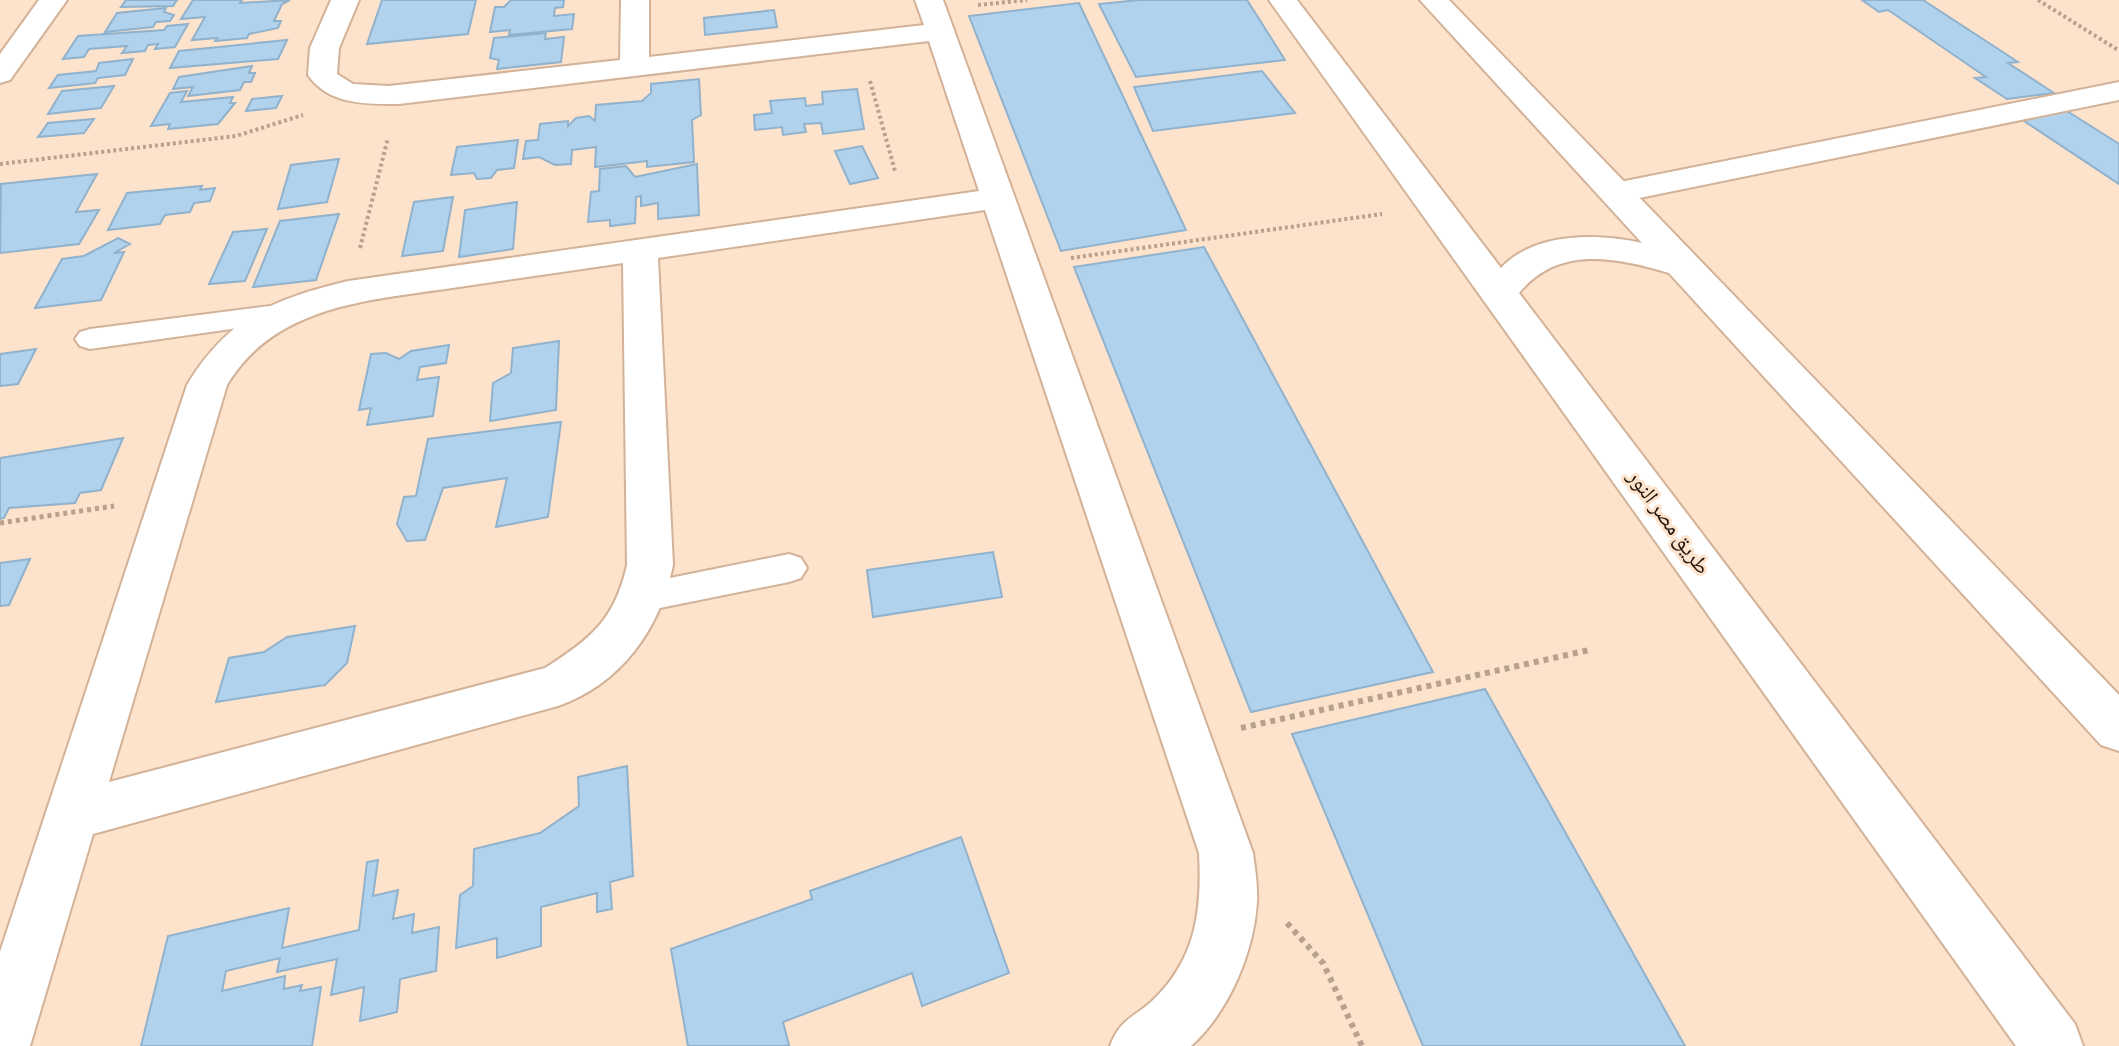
<svg xmlns="http://www.w3.org/2000/svg" width="2119" height="1046" viewBox="0 0 2119 1046" font-family="'Alegreya Sans','Noto Naskh Arabic',sans-serif">
<style>
.building{fill:#b0d2ed;stroke:#90b2cc;stroke-width:2}
.lines{fill:none;stroke-linecap:round;stroke-linejoin:round}
.lane-casing{stroke:#d3b297;stroke-width:4}
.street-casing{stroke:#d3b297;stroke-width:4}
.secondary-casing{stroke:#d3b297;stroke-width:4}
.path-far2{stroke:#b7a18f;stroke-width:4;stroke-dasharray:3 3;stroke-linecap:butt}
.path-far1{stroke:#b7a18f;stroke-width:5;stroke-dasharray:4 4;stroke-linecap:butt}
.path{stroke:#b7a18f;stroke-width:6;stroke-dasharray:5 5;stroke-linecap:butt}
.lane{fill:#fff;fill-rule:evenodd}
.street{fill:#fff;fill-rule:evenodd}
.secondary{fill:#fff;fill-rule:evenodd}
.labels{text-anchor:middle;dominant-baseline:central;stroke-width:6;stroke-linejoin:round;paint-order:stroke}
.street-label{font-size:22px;fill:#22160c;stroke:#fde2cc}
</style>
<rect width="100%" height="100%" fill="#fde2cc"/>
<path class="building" d="M 126,0 L 177,0 L 173,6 L 121,7 Z
M 193,0 L 242,0 L 240,3 L 290,0 L 282,4 L 274,21 L 281,21 L 278,28 L 249,34 L 247,38 L 215,41 L 217,38 L 192,40 L 205,17 L 181,19 Z
M 382,0 L 476,0 L 468,34 L 367,44 Z
M 511,0 L 564,0 L 563,7 L 555,8 L 554,16 L 574,14 L 572,29 L 509,35 L 510,30 L 490,32 L 495,7 L 504,7 Z
M 1139,0 L 1247,0 L 1285,60 L 1136,77 L 1099,4 Z
M 1862,0 L 1923,0 L 2018,62 L 2008,63 L 2054,93 L 2007,99 L 1975,78 L 1986,77 L 1888,10 L 1879,12 Z
M 1079,3 L 1186,230 L 1061,251 L 969,16 Z
M 166,8 L 164,12 L 174,15 L 170,21 L 156,22 L 153,27 L 105,32 L 117,13 Z
M 774,10 L 777,27 L 705,35 L 704,18 Z
M 188,24 L 175,47 L 155,49 L 158,44 L 148,45 L 145,51 L 122,53 L 127,46 L 89,49 L 84,57 L 63,59 L 78,36 L 164,30 L 167,26 Z
M 546,33 L 545,39 L 564,37 L 561,62 L 497,69 L 499,60 L 490,58 L 494,38 Z
M 287,40 L 278,59 L 170,68 L 179,51 Z
M 133,59 L 125,75 L 98,78 L 95,83 L 49,88 L 58,75 L 96,71 L 99,63 Z
M 252,66 L 249,73 L 255,73 L 251,82 L 244,82 L 240,90 L 188,96 L 193,87 L 173,89 L 179,77 Z
M 1262,71 L 1295,113 L 1153,131 L 1134,87 Z
M 699,79 L 701,115 L 692,120 L 694,162 L 647,167 L 647,161 L 595,167 L 596,147 L 572,150 L 571,164 L 555,165 L 539,157 L 523,159 L 526,141 L 538,140 L 540,124 L 568,121 L 568,126 L 576,118 L 589,116 L 595,121 L 596,105 L 642,101 L 651,93 L 651,84 Z
M 114,86 L 101,108 L 48,114 L 62,91 Z
M 857,89 L 864,129 L 823,134 L 821,123 L 804,124 L 806,132 L 783,135 L 782,127 L 755,130 L 754,115 L 772,113 L 770,101 L 805,98 L 806,106 L 823,104 L 822,92 Z
M 187,91 L 181,102 L 233,97 L 230,103 L 235,103 L 218,124 L 168,129 L 170,124 L 151,126 L 170,93 Z
M 282,96 L 276,108 L 246,111 L 252,99 Z
M 2067,111 L 2119,144 L 2119,184 L 2021,119 Z
M 94,119 L 84,133 L 38,137 L 48,123 Z
M 518,140 L 514,168 L 497,170 L 491,178 L 477,179 L 474,173 L 451,175 L 457,147 Z
M 862,146 L 878,178 L 850,184 L 835,151 Z
M 339,159 L 327,202 L 278,209 L 291,165 Z
M 697,164 L 699,215 L 658,219 L 658,203 L 641,206 L 641,196 L 636,197 L 635,223 L 610,226 L 610,220 L 588,222 L 591,192 L 599,191 L 600,169 L 626,166 L 635,177 Z
M 97,174 L 76,212 L 99,210 L 79,244 L 0,253 L 1,184 Z
M 202,186 L 200,190 L 215,188 L 210,201 L 194,203 L 190,212 L 165,215 L 160,224 L 108,230 L 127,193 Z
M 453,197 L 443,251 L 402,256 L 414,202 Z
M 517,202 L 513,249 L 459,257 L 465,210 Z
M 339,214 L 316,280 L 253,287 L 280,221 Z
M 267,229 L 245,281 L 209,284 L 233,232 Z
M 118,238 L 130,244 L 114,253 L 124,252 L 101,300 L 35,308 L 62,259 L 84,256 Z
M 1204,247 L 1433,672 L 1251,712 L 1074,267 Z
M 559,341 L 556,410 L 490,421 L 493,383 L 511,373 L 513,348 Z
M 449,345 L 446,363 L 420,367 L 417,380 L 439,377 L 433,416 L 367,425 L 371,408 L 359,410 L 371,354 L 386,353 L 399,359 L 411,351 Z
M 36,349 L 18,384 L 0,386 L 0,354 Z
M 561,422 L 548,517 L 496,527 L 507,478 L 443,488 L 425,540 L 407,541 L 397,524 L 404,497 L 416,496 L 428,439 Z
M 123,438 L 101,490 L 80,493 L 75,503 L 9,508 L 4,518 L 0,519 L 0,458 Z
M 993,552 L 1002,597 L 873,617 L 867,570 Z
M 30,559 L 9,605 L 0,606 L 0,563 Z
M 355,626 L 347,663 L 325,685 L 216,702 L 229,658 L 264,652 L 287,637 Z
M 1485,689 L 1685,1046 L 1423,1046 L 1292,734 Z
M 627,766 L 633,876 L 610,882 L 612,909 L 597,912 L 597,893 L 541,907 L 541,946 L 497,958 L 497,938 L 456,948 L 460,895 L 473,886 L 474,849 L 540,833 L 579,806 L 578,777 Z
M 961,837 L 1009,973 L 922,1006 L 912,973 L 783,1022 L 789,1045 L 785,1046 L 688,1046 L 671,949 L 812,899 L 810,891 Z
M 378,860 L 373,896 L 398,890 L 393,919 L 414,914 L 412,933 L 439,927 L 436,971 L 400,979 L 397,1012 L 360,1021 L 364,987 L 331,995 L 337,959 L 277,972 L 280,958 L 226,971 L 222,991 L 285,976 L 284,989 L 302,985 L 300,991 L 321,987 L 312,1046 L 141,1046 L 168,936 L 289,908 L 282,948 L 359,930 L 367,862 Z"/>
<g class="lines">
<defs>
<path id="lane" d="M 278,305 L 288,307 L 292,314 L 288,321 L 90,349 L 80,346 L 75,339 L 80,332 L 90,329 Z
M 789,554 L 801,558 L 807,568 L 801,578 L 789,582 L 645,611 L 632,607 L 627,597 L 632,587 L 645,583 Z"/>
<path id="street" d="M 39,0 L 67,0 L 10,80 L 0,83 L 0,54 Z
M 331,0 L 359,0 L 339,48 L 337,74 L 353,84 L 389,86 L 620,60 L 621,0 L 649,0 L 649,57 L 924,25 L 915,0 L 943,0 L 1253,853 C 1255,869 1258,886 1257,902 C 1254,952 1229,1012 1191,1046 L 1110,1046 C 1120,1020 1131,1019 1151,1002 C 1196,960 1202,911 1199,853 L 985,210 L 658,258 L 673,565 C 660,629 621,684 558,706 L 93,834 L 30,1046 L 0,1046 L 0,952 L 187,385 C 228,317 274,299 348,281 L 979,191 L 929,41 L 399,104 C 365,104 329,105 308,75 L 310,48 ZM 623,263 L 627,565 C 615,619 591,639 545,668 L 109,782 L 227,385 C 276,303 374,300 459,287 C 514,279 568,271 623,263 Z
M 2119,82 L 2119,100 L 1615,203 L 1603,200 L 1598,193 L 1603,186 L 1615,183 Z"/>
<path id="secondary" d="M 1269,0 L 1297,0 L 1501,268 C 1534,232 1598,233 1642,243 L 1420,0 L 1449,0 L 2119,695 L 2119,751 L 2101,745 L 1669,273 C 1616,257 1558,245 1519,293 L 2075,1024 L 2083,1046 L 2016,1046 Z"/>
</defs>
<use href="#lane" class="lane-casing"/>
<use href="#street" class="street-casing"/>
<use href="#secondary" class="secondary-casing"/>
<path class="path-far2" d="M 2038,0 L 2118,50
M 978,5 L 1027,0
M 870,81 L 895,171
M 0,164 L 236,136 L 303,115
M 360,248 L 388,138
M 1071,258 L 1382,214"/>
<path class="path-far1" d="M 0,523 L 114,506"/>
<path class="path" d="M 1241,728 L 1589,650
M 1287,923 L 1323,963 L 1362,1046"/>
<use href="#lane" class="lane"/>
<use href="#street" class="street"/>
<use href="#secondary" class="secondary"/>
</g>
<g class="labels">
<g class="street-label">
<text transform="translate(1669 522) rotate(54)">طريق مصر النور</text>
</g>
</g>
</svg>
